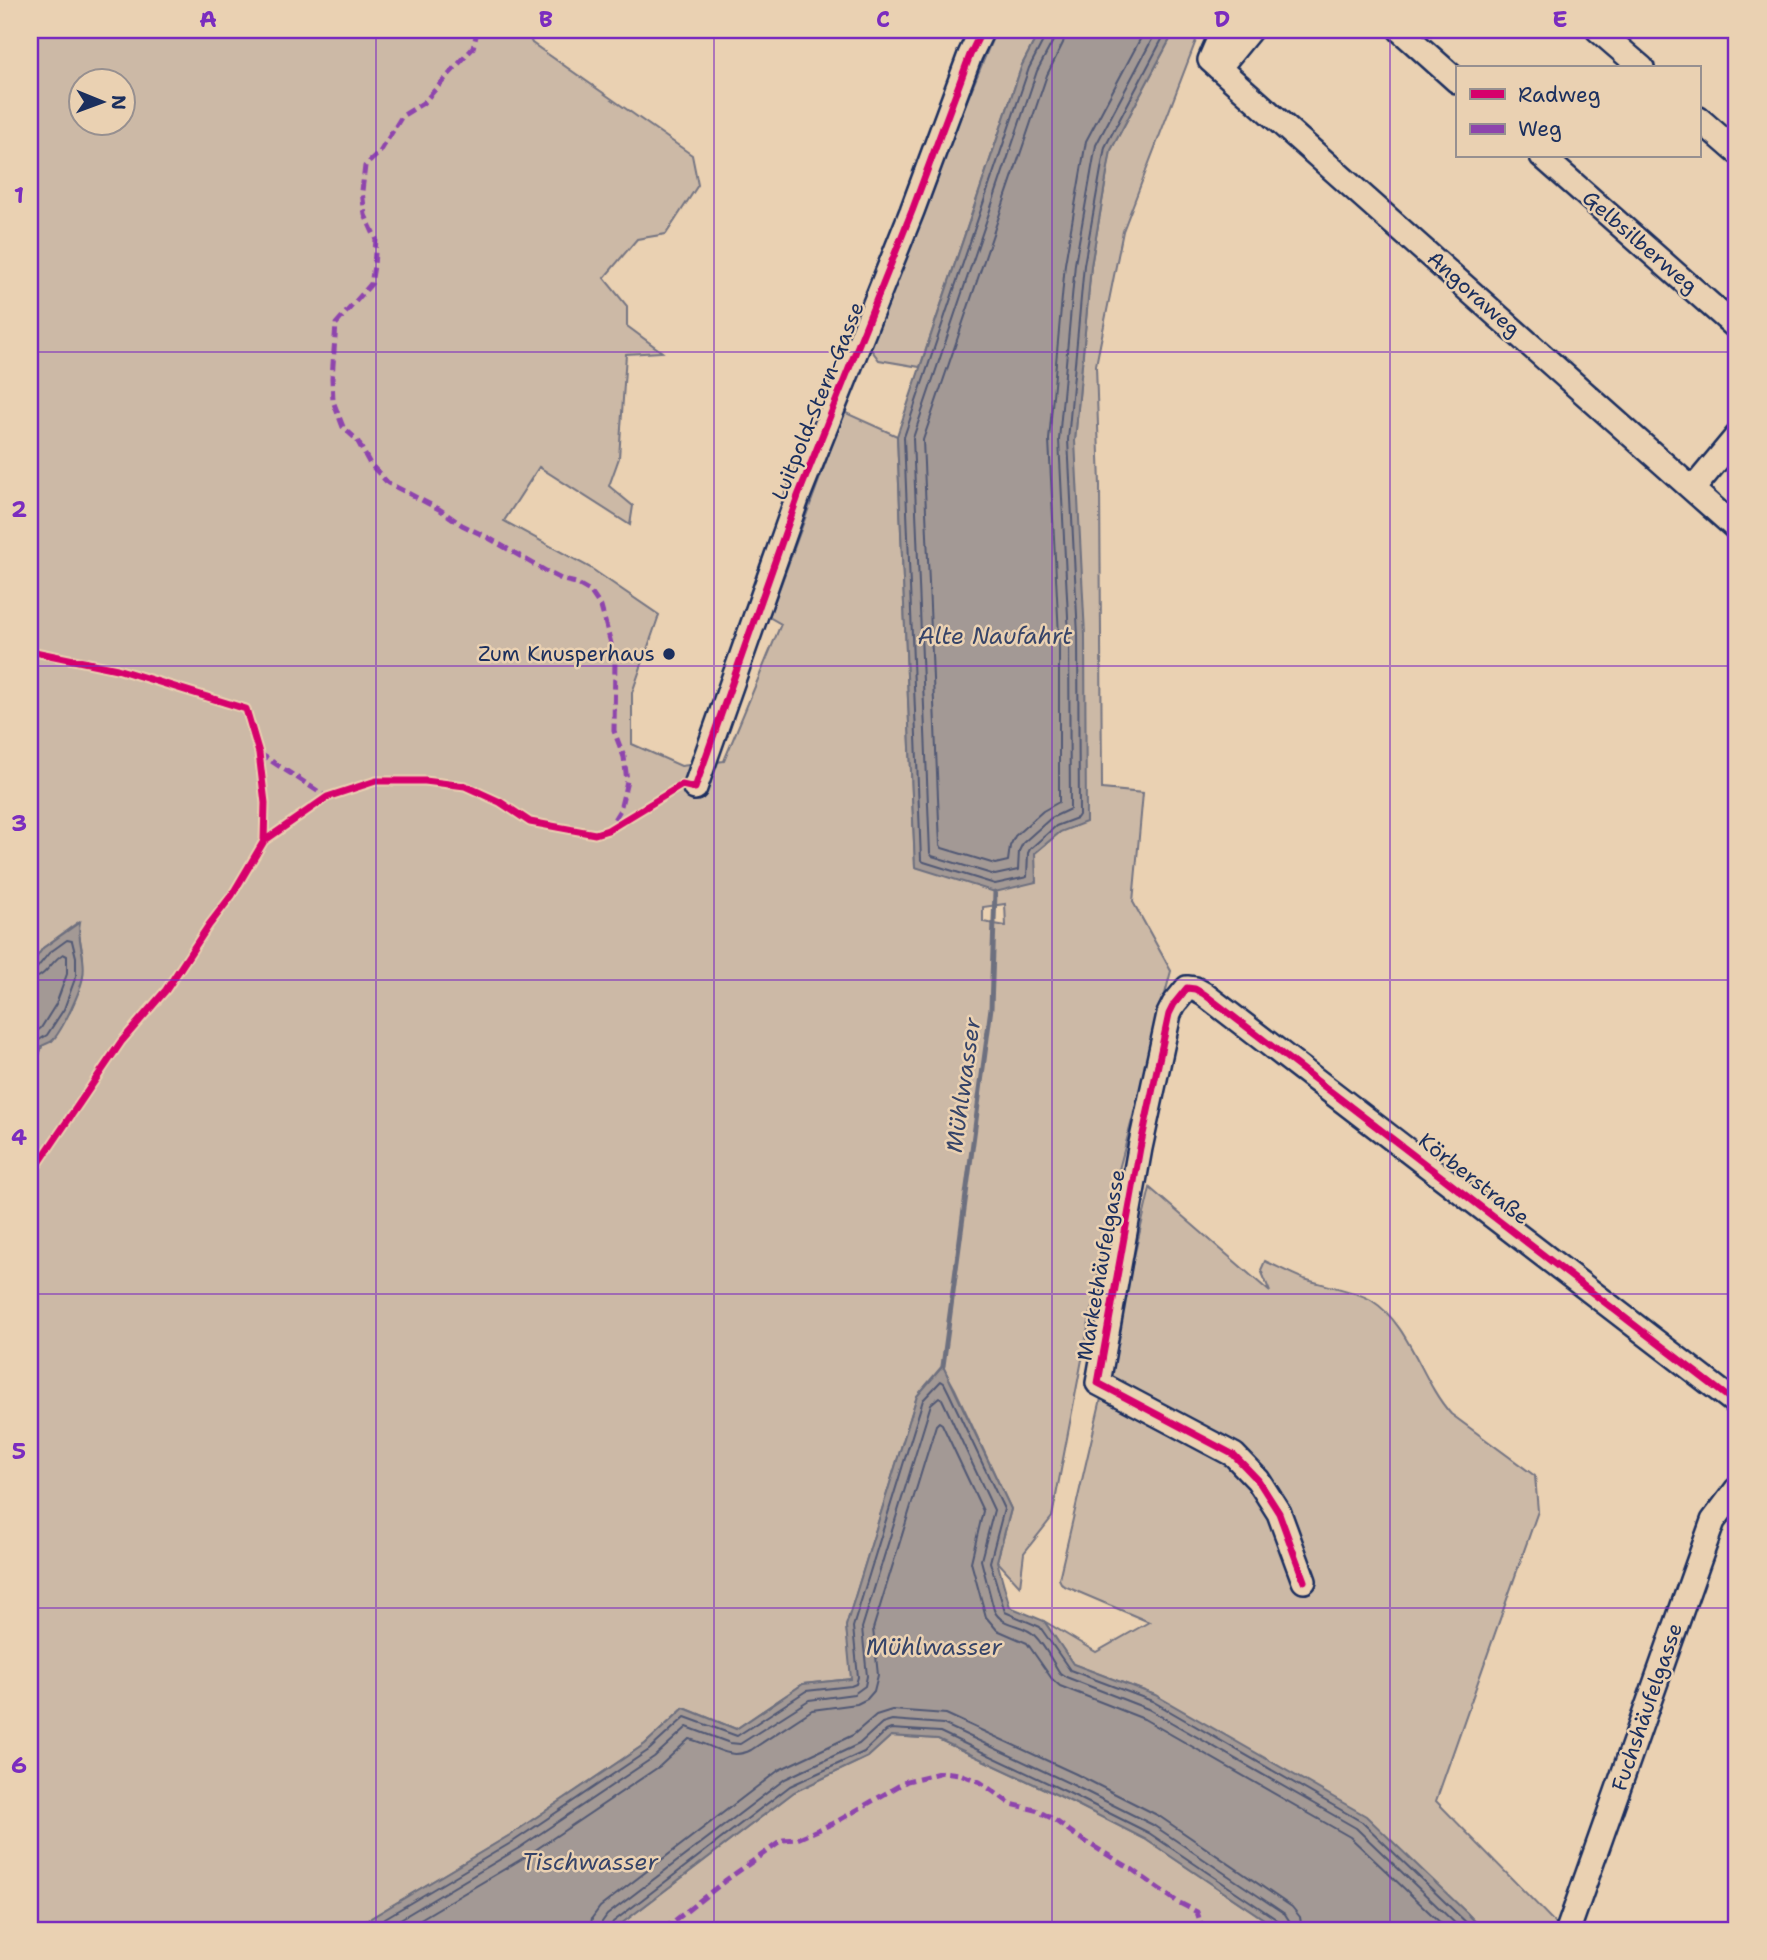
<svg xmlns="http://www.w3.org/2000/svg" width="1767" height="1960" viewBox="0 0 1767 1960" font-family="'Shantell Sans',sans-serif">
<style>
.green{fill:#ccb9a6;stroke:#747482;stroke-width:2;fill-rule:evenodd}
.water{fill:#a39995;stroke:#6d6f7f;stroke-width:2}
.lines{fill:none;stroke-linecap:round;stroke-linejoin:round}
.shore{stroke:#515974;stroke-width:2}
.stream{stroke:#6d6f7f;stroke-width:5}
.minor-casing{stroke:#1b2f5e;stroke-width:28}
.minor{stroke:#ead1b2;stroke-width:23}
.quiet{stroke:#8e44ad;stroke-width:5;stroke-dasharray:10 5;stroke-linecap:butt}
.cycleway-casing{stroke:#ead1b2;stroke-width:11}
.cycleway{stroke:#d6006c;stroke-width:7}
.grid{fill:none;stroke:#7b2cbf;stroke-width:2;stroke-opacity:0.55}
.poi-dot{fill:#1b2f5e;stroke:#ead1b2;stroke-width:2.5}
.labels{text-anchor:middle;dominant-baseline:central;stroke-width:5;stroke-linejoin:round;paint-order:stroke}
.street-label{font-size:21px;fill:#1b2f5e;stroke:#ead1b2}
.poi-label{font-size:21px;fill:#1b2f5e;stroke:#ead1b2;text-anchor:end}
.water-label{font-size:23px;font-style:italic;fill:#364469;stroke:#ead1b2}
.neatline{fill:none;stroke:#7b2cbf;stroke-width:2.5}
.grid-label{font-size:23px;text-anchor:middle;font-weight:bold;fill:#7b2cbf}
</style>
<rect width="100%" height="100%" fill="#ead1b2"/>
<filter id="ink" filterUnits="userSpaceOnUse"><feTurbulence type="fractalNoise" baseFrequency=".0143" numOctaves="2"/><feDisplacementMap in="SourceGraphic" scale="14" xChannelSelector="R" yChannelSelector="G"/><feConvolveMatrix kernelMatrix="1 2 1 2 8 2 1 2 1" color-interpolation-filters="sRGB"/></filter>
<g filter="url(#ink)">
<path class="green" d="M 30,30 L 526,30 L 532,43 L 692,155 L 698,185 L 666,234 L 637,239 L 604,278 L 627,306 L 627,326 L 662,352 L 626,354 L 619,458 L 609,486 L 633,506 L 630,525 L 539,467 L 504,521 L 589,567 L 659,615 L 632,693 L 632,744 L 681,766 L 724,761 L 781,624 L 769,617 L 844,412 L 897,436 L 915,866 L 1035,853 L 1060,832 L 1075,441 L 1091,266 L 1111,150 L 1175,30 L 1200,30 L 1123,231 L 1096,365 L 1100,486 L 1102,789 L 1143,793 L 1133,902 L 1171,971 L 1116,1181 L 1052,1517 L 1024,1553 L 1020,1586 L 997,1561 L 1011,1509 L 955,1389 L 942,1366 L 917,1396 L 846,1626 L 852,1679 L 803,1684 L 736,1729 L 684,1708 L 645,1744 L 510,1835 L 351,1930 L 30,1930 L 30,1069 L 39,1055 L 42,1046 L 70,1012 L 83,977 L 83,956 L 77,923 L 43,948 L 30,967 ZM 80,80 L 122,80 L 122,122 L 80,122 ZM 1005,904 L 1006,926 L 983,922 L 983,907 Z
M 996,30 L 1040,30 L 1022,65 L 920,367 L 879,360 L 867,344 Z
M 1150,1188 L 1270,1292 L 1261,1270 L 1265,1261 C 1278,1267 1291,1274 1304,1279 C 1323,1285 1356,1291 1371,1300 C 1410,1324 1421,1381 1451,1414 L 1535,1476 L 1538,1511 L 1436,1801 L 1562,1930 L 1483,1930 L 1466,1912 L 1155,1695 L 1073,1664 L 1044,1621 L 1096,1652 L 1149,1622 L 1062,1585 L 1059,1579 Z
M 891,1736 L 938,1739 L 1064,1798 L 1145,1839 L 1280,1930 L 613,1930 L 794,1792 L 868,1757 Z"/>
<path class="water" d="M 1040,30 L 1175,30 L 1111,150 L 1091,266 L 1075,441 L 1085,635 L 1086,822 L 1060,832 L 1035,853 L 1036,882 L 995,892 L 915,867 L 897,436 L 1022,65 Z
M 80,922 C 76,940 87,958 83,976 C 81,991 62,1031 52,1041 C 51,1042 43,1045 42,1046 L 39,1055 L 30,1069 L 30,967 L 43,948 Z
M 943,1366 L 1011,1509 L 997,1561 L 1010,1607 L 1044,1621 L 1073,1664 L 1155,1695 L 1366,1816 L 1466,1912 L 1483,1930 L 1280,1930 L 1145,1839 L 1064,1798 L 938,1739 L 891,1736 L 868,1757 L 794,1792 L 613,1930 L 351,1930 L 510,1835 L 645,1744 L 684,1708 L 736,1729 L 803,1684 L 851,1679 L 846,1626 L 917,1396 Z"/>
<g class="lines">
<path class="shore" d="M 1046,30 L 1046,35 L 1029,68 L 904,437 L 921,860 L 924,862 L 995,884 L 1027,877 L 1028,853 L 1030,849 L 1056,826 L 1077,818 L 1079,815 L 1078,635 L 1068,440 L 1084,265 L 1105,147 L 1167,30
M 1055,30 L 1054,39 L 1037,71 L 913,438 L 930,853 L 932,856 L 995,875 L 1018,870 L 1019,851 L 1023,843 L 1051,818 L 1070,809 L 1069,636 L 1059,440 L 1075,264 L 1096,145 L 1157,30
M 1066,30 L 1063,43 L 1047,75 L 923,440 L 940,845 L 942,848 L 995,864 L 1008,861 L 1010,846 L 1015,836 L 1043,811 L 1059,802 L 1059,636 L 1049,440 L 1065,264 L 1086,141 L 1145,30
M 30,970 L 37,968 L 49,953 L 67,940 L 72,941 L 76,957 L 76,976 L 64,1009 L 47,1035 L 36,1042 L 30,1056
M 30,979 C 46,978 50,962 63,954 L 67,956 L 67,974 L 56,1004 L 41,1028 L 30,1036
M 365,1930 L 514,1841 L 649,1750 L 685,1717 L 737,1736 L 806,1691 L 851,1686 L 856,1684 L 858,1677 L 853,1627 L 923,1400 L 941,1381 L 944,1383 L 949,1393 L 1004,1509 L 990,1562 L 1005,1612 L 1040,1627 L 1070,1670 L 1152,1701 L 1362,1822 L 1474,1930
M 382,1930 L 519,1848 L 654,1757 L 687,1727 L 730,1743 L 740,1744 L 809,1700 L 854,1694 L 865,1686 L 867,1676 L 862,1628 L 931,1404 L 939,1397 L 942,1399 L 994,1510 L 981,1560 L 994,1610 C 1002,1628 1024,1623 1035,1636 C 1045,1646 1052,1661 1060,1673 L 1066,1677 L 1148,1709 L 1356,1828 L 1462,1930
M 402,1930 L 525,1857 L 660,1766 L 689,1739 C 710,1743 729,1762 751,1750 L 812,1710 L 857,1704 L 867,1699 L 874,1691 L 878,1675 L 873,1629 L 936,1425 L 939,1422 L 942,1424 L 983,1511 L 971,1562 L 986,1617 L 997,1630 L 1027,1643 L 1052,1679 L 1060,1686 L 1144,1719 L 1350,1837 L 1448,1930
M 590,1930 L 592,1918 L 600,1907 L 779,1770 L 853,1735 L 876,1715 L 892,1710 L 946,1714 L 1076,1774 L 1159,1816 L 1292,1907 L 1300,1917 L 1302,1930
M 600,1930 L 602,1922 L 607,1915 L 785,1779 L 859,1744 L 882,1723 L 892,1720 L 943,1724 L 1071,1784 L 1153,1825 L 1285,1914 L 1290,1922 L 1292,1930
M 609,1930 L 613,1922 L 790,1786 L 864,1752 L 886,1731 L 891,1729 L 940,1732 L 1067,1792 L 1149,1833 L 1279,1921 L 1282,1925 L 1283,1930"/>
<path class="stream" d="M 943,1366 L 991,1008 L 995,892"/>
<defs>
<path id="minor" d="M 1223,30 L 1210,60 L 1737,529
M 1400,30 L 1457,81
M 1598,30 L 1642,68
M 1219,68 L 1250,30
M 1699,119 L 1737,152
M 1542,156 L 1737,328
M 1693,489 L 1737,436
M 695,788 L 798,496 L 912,211 L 970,55 L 982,30
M 1304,1581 L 1279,1513 L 1258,1480 L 1234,1455 L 1098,1383 L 1140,1148 L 1169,1014 L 1174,1004 L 1187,988 L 1195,989 L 1204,994 L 1737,1404
M 1568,1930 L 1713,1521 L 1737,1489"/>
</defs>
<use href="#minor" class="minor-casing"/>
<use href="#minor" class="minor"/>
<path class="quiet" d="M 474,30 L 476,36 L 473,48 L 423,103 L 402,116 L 380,152 L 365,166 L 362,191 L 365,215 L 376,239 L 374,266 L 371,284 L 336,324 L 332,378 L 333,401 L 343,427 L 357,440 L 370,464 L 388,483 L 439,509 L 462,525 L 487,537 L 549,573 L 563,580 L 576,583 L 590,591 L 601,607 L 615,658 L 614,731 L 624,757 L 627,781 L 620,810 L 612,823
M 259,753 L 327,797
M 663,1930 L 726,1880 L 783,1840 L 797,1839 L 836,1822 L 907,1781 L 943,1772 L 960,1774 L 980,1782 L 1011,1804 L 1036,1810 L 1053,1819 L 1078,1837 L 1133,1870 L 1176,1901 L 1197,1912 L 1203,1930"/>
<defs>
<path id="cycleway" d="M 30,646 L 35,652 L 117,669 L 246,709 L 259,753 L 265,803 L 264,841 L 232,895 L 209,925 L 166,990 L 121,1042 L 30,1176
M 264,841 L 327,797 L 376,781 L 425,781 L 465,786 L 500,802 L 530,822 L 595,834 L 608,830 L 682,785 L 695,788 L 798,496 L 912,211 L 970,55 L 982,30
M 1304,1581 L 1279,1513 L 1258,1480 L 1234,1455 L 1098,1383 L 1140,1148 L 1169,1014 L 1174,1004 L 1187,988 L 1195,989 L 1204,994 L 1737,1404"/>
</defs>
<use href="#cycleway" class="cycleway-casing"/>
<use href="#cycleway" class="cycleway"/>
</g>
</g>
<path class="grid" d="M 376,30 L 376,1930M 714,30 L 714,1930M 1052,30 L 1052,1930M 1390,30 L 1390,1930M 30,352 L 1737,352M 30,666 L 1737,666M 30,980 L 1737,980M 30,1294 L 1737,1294M 30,1608 L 1737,1608"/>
<circle class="poi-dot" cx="669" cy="654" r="7"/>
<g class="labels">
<g class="street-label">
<text transform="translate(1640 242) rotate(41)">Gelbsilberweg</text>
<text transform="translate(1474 294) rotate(42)">Angoraweg</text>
<text transform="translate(818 401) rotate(-68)">Luitpold-Stern-Gasse</text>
<text transform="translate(1474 1179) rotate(38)">Körberstraße</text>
<text transform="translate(1101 1265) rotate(-80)">Markethäufelgasse</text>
<text transform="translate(1647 1707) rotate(-71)">Fuchshäufelgasse</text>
</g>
<g class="poi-label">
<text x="655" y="654">Zum Knusperhaus</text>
</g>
<g class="water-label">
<text x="995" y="636">Alte Naufahrt</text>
<text transform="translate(963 1085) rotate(-82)">Mühlwasser</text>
<text x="934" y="1647">Mühlwasser</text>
<text x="590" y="1862">Tischwasser</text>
</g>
</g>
<rect width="1767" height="1960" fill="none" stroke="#ead1b2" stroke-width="77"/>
<rect x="1456" y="66" width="245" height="91" fill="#ead1b2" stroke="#979090" stroke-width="2"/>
<rect x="1470" y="89" width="35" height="10" fill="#d6006c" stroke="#979090" stroke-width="2"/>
<text x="1518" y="102" font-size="21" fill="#1b2f5e">Radweg</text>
<rect x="1470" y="124" width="35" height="10" fill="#8e44ad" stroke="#979090" stroke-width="2"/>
<text x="1518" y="136" font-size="21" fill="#1b2f5e">Weg</text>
<g transform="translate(102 102) rotate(91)"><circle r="33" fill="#ead1b2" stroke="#979090" stroke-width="2"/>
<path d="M0-5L12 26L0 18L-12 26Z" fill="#1b2f5e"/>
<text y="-10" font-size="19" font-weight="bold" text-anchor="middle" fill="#1b2f5e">N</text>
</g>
<rect x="38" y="38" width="1690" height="1884" class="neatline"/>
<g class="grid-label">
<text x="208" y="27">A</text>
<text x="546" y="27">B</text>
<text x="883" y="27">C</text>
<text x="1222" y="27">D</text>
<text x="1560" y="27">E</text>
<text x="19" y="203">1</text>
<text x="19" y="517">2</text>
<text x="19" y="831">3</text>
<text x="19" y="1145">4</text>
<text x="19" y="1459">5</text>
<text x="19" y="1773">6</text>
</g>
</svg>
